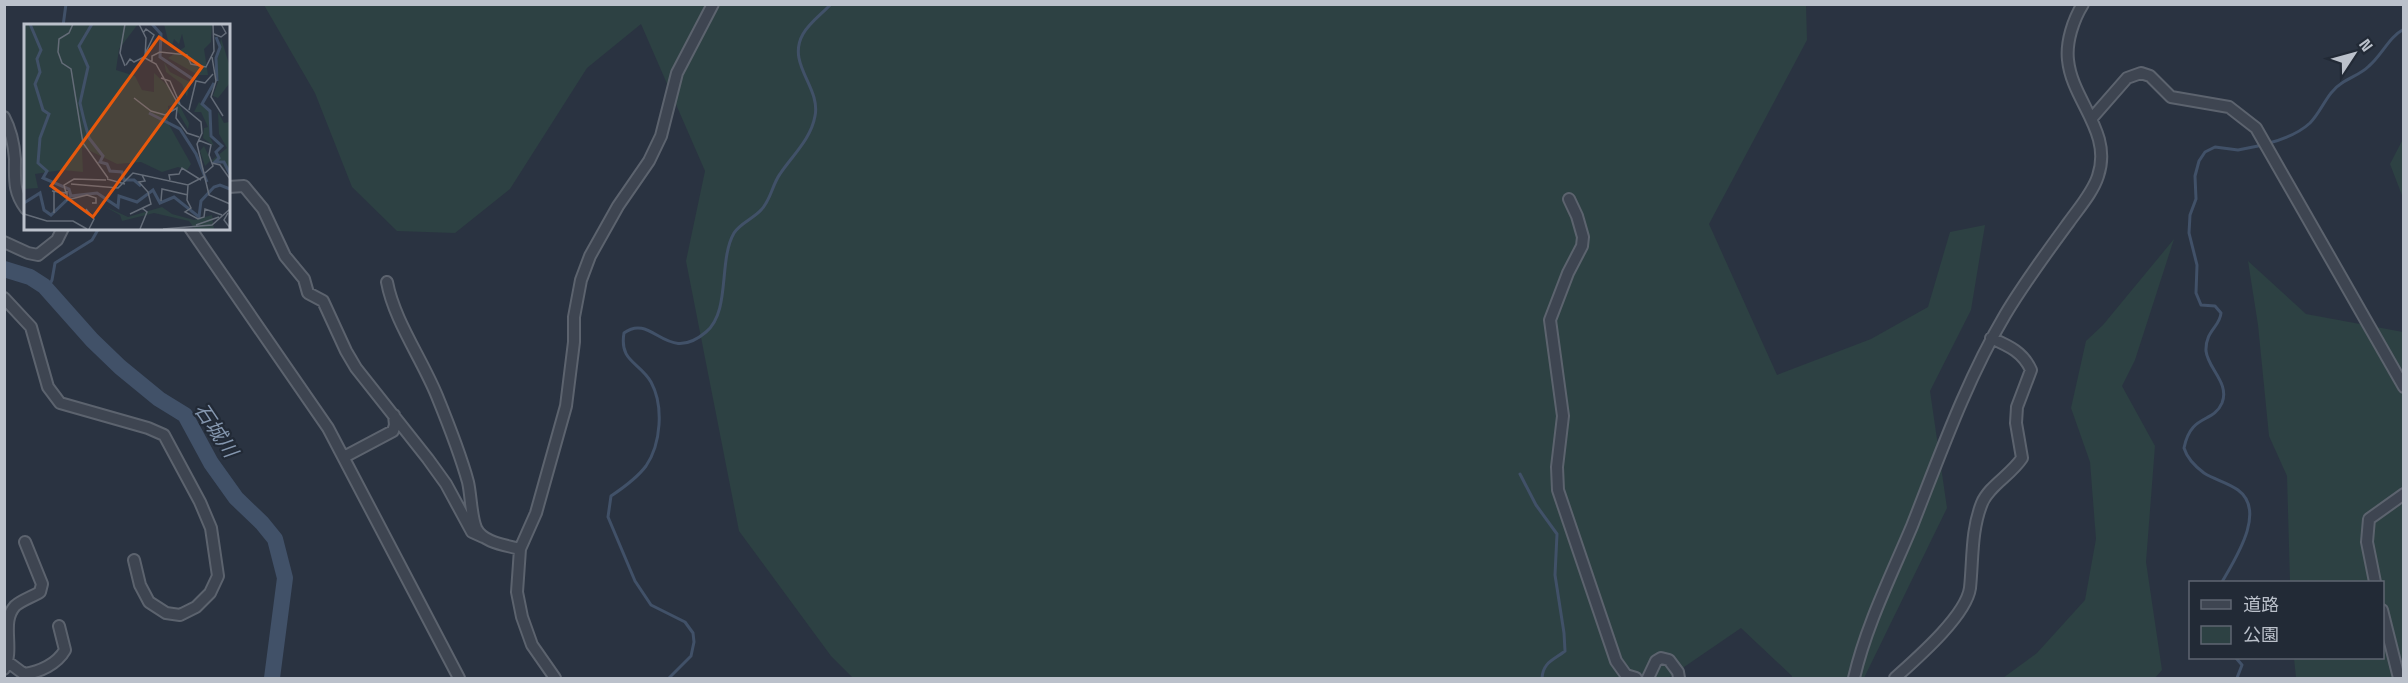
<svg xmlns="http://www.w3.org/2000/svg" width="2408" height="683" viewBox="0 0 2408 683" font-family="'Space Grotesk','Noto Sans JP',sans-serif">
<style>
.green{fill:#2d4143}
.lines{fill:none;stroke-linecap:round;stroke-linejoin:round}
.stream{stroke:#415168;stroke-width:3}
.river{stroke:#415168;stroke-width:16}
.minor-casing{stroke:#5c636e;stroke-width:14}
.minor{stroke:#3e4551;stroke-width:10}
.labels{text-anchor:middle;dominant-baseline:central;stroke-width:4.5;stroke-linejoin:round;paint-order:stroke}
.water-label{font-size:20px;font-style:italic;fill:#8597af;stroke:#222a36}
.inset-river{fill:none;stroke:#415168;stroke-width:3}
.inset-road{fill:none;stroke:#646c78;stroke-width:1.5}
.view{fill:#e8590c;fill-opacity:0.15;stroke:#e8590c;stroke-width:3}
.inset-edge{fill:none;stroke:#bbc1cb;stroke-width:3}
</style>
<rect width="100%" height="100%" fill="#2a3341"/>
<path class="green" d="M 264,5 L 1806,5 L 1807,40 L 1709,224 L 1777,375 L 1871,339 L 1928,307 L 1950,232 L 1985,225 L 1971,310 L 1930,391 L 1947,508 L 1864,678 L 1792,678 L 1792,676 L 1741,628 L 1668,678 L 853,678 L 831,656 L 739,531 L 686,261 L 705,171 L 641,24 L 587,68 L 510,189 L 455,233 L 397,231 L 352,187 L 315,93 Z
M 2403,139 L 2404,139 L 2403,198 L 2390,164 Z
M 2174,239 L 2135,360 L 2122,386 L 2155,446 L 2146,562 L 2162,670 L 2155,678 L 2003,678 L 2037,653 L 2085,600 L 2096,539 L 2090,462 L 2071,408 L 2086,341 L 2103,325 Z
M 2248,261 L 2306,314 L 2403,332 L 2403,678 L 2296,678 L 2294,658 L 2382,658 L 2382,582 L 2290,582 L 2287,476 L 2269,436 L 2258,325 Z"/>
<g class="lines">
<path class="stream" d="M 63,26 L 66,4
M 2269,143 C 2284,139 2298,134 2310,123 C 2322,111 2327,92 2342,83 C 2351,77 2361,74 2369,66 C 2382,55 2389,37 2404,29
M 47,290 L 52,280 L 55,263 L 92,240 L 99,228
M 1520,474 L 1536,505 L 1557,534 L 1555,575 L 1564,633 L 1565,651 C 1554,660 1543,662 1542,678
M 2222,582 C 2235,559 2267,511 2238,490 C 2227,482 2215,480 2204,473 C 2196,467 2187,458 2184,448 C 2191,413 2213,424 2222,403 C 2230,383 2208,369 2206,351 C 2205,331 2220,327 2221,313 L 2215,306 L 2201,305 L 2196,293 L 2197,265 L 2189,233 L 2190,215 L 2196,199 L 2195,176 L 2199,161 L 2205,152 L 2215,147 L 2238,150 L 2263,145
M 2236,658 L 2242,665 L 2237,678
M 669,678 L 691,656 L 694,642 L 693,633 L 685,622 L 651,605 L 635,581 L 608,517 L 611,496 C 623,488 637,478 646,466 C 661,444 664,406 651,382 C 640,362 619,362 624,333 C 653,312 666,366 706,332 C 731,311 718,261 734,233 C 739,224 754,218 761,210 C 771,200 772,185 780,174 C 792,156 811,139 815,116 C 821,87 786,64 803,34 C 810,22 822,14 831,4"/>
<path class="river" d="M 4,269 L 30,277 L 44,286 L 92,340 L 120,367 L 159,399 L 185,415 L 211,463 L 236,498 L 262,523 L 275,539 L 285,578 L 272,678"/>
<defs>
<path id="minor" d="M 4,117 C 11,130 14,145 15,159 C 15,179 13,192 26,209
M 2092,118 L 2127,78 L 2141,73 L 2150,76 L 2171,97 L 2229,107 L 2256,128 L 2404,387
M 228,187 L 244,186 L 263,209 L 285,256 L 304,279 L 308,293 L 323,301 L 346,351 L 356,368 L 428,459 L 446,484 L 472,532 L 483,537
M 1569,199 L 1577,216 L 1583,237 L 1582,246 L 1568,273 L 1550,320 L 1563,416 L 1557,467 L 1558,490 L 1616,661 L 1626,675 L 1636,678
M 190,228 L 328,428 L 459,678
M 4,242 L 28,253 L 38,255 L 57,240 L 63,228
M 387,282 C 394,320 422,359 437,396 C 448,423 460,453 468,482 C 471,495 471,516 476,528 C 483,543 506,545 520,549
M 4,298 L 31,327 L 48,387 L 60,403 L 148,428 L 164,435 L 200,502 L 211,528 L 218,576 L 210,593 L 196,607 L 180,615 L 166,613 L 149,602 L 140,585 L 134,560
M 344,457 L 393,431 L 395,425 L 394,415
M 2375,582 L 2367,542 L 2369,519 L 2404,494
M 2382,610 L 2399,678
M 8,662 L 24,674 C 40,672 57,664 65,650 L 59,626
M 4,669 C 15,648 0,623 15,606 C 22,600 32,597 40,592 L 42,584 L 25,542
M 555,678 L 532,645 L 522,617 L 517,592 L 520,549 L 536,513 L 566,406 L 574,342 L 574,317 L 581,280 L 590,256 L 618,206 L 649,161 L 661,136 L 677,73 L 713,4
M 1648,678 L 1656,661 L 1661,658 L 1669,660 L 1678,672 L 1679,678
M 1854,678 C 1866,626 1891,576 1912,526 C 1940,455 1966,381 2005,315 C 2024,283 2047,252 2069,222 C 2079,208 2093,192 2098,176 C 2113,132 2072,101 2068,60 C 2066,42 2073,20 2083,4
M 1895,678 C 1916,659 1966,616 1970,588 C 1973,559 1971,530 1982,503 C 1989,486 2011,475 2022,458 L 2016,423 L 2017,407 L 2031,370 C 2023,352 2009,346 1991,338"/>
</defs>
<use href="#minor" class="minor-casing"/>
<use href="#minor" class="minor"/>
</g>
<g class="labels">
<g class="water-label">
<text transform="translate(216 430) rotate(56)">石城川</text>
</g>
</g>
<g transform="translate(24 24)">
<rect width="206" height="206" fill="#2a3341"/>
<path d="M 0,0 L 114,0 L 95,25 L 92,46 L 111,52 L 118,66 L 130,68 L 130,49 L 146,64 L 165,99 L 164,105 L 150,81 L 144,82 L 144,99 L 167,140 L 163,146 L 154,143 L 138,148 L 117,138 L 93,140 L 58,123 L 59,148 L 38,146 L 11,150 L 14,164 L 0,165 ZM 140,0 L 188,0 L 187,18 L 180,25 L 184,51 L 174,51 L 144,34 L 161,23 L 158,10 L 155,20 L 150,15 L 148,22 L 145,21 ZM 197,14 L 205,40 L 205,60 L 194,74 L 189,72 L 195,55 L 192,45 ZM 140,38 L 146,48 L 166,58 L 163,73 L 158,60 L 142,48 ZM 175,78 L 185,87 L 185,111 L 190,122 L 179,114 L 180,104 L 184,103 L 177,88 L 170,88 ZM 194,88 L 200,99 L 205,98 L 205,151 L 198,139 L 186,137 L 181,142 L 176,127 L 180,122 L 187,137 L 203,124 L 195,110 ZM 80,182 L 104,193 L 138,183 L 148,190 L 170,196 L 188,191 L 190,205 L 171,205 L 165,197 L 130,189 L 98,197 L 96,191 Z" fill="#2d4143"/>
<path class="inset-river" d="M 6,0 L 17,26 L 13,35 L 16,48 L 11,60 L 19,86 L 25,90 L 16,114 L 14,139 L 23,147 L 19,154 L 45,165 L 47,172M 68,0 L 55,22 L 64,43 L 56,79 L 60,96 L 65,114 L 79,132 L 76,138 L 83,140 L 86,147 L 98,148 L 100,156 L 110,156 L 117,162M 128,0 L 137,10 L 136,33 L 170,56M 192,13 L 196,23 L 192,34 L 193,57M 190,59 L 178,80 L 186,87 L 187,112 L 198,122 L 192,128 L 195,134 L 191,138 L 200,138 L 206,150M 125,89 L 156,105 L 172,130 L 183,158M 0,179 L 16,169 L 20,186 L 27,191 L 47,172 L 73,169 L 94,183 L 95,172 L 113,178 L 129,166 L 136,179 L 150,173 L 175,193 L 177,177 L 190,163 L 196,161 L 206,165"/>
<path class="inset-road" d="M 49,0 L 45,9 L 35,15 L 34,28 L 38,39 L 47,45 L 59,119 L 84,154M 101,0 L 96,29 L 101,42M 115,0 L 122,14 L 121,34 L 132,40 L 153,78 L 177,98 L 178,109 L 173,120 L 185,171 L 206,180M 119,9 L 122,5 L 130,11 L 122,28M 190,10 L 197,13 L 202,9 L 197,0M 188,33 L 192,57 L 187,73 L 199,92M 128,37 L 128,32 L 136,28 L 163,31 L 167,40 L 182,43 L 190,27 L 189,0M 102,41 L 106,35 L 110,38 L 120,33M 137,54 L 146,57 L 156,80M 110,74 L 127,87 L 141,91 L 153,84 L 152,94 L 163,109 L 175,113M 165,86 L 172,57 L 181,59 L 189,50M 174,116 L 187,121 L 185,131 L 189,142 L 181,149M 188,139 L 196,141 L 206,155M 83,155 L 101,160M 146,156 L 145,151 L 155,150 L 158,144 L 177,156M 47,160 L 94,164 L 109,149 L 164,161 L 181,152M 164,161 L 163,176 L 167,184 L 161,188 L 174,195 L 180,193 L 181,185 L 198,191M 28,167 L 42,169 L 40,161 L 50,155 L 82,156M 43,167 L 43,176 L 63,171 L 72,174 L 72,179 L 68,179M 137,177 L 138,165 L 164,171M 62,185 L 70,195 L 65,205M 30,189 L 30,167M 204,189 L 200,196 L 206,204M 0,190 L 23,197 L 49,197 L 63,205M 106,190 L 127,180 L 124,168 L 115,158 L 121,157 L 118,151M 172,201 L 195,193M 116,205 L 123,188 L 118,184M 139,205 L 188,201 L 206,185"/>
<path class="view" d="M 135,13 L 178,43 L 69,193 L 27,162 Z"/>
<rect width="206" height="206" class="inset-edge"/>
</g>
<rect width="2408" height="683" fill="none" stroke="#bbc1cb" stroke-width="12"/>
<rect x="2189" y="581" width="195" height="78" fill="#222a36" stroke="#5f6672" stroke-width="1.5"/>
<rect x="2201" y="600" width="30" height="9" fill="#3e4551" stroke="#5f6672" stroke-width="1.5"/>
<text x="2243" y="611" font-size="18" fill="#bbc1cb">道路</text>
<rect x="2201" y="626" width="30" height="18" fill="#2d4143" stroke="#5f6672" stroke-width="1.5"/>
<text x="2243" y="641" font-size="18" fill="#bbc1cb">公園</text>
<g transform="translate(2354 54) rotate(54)" stroke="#222a36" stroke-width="4.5" paint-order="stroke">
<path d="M0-4.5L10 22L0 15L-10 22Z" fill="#bbc1cb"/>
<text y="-9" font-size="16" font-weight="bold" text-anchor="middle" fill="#bbc1cb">N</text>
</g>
</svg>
